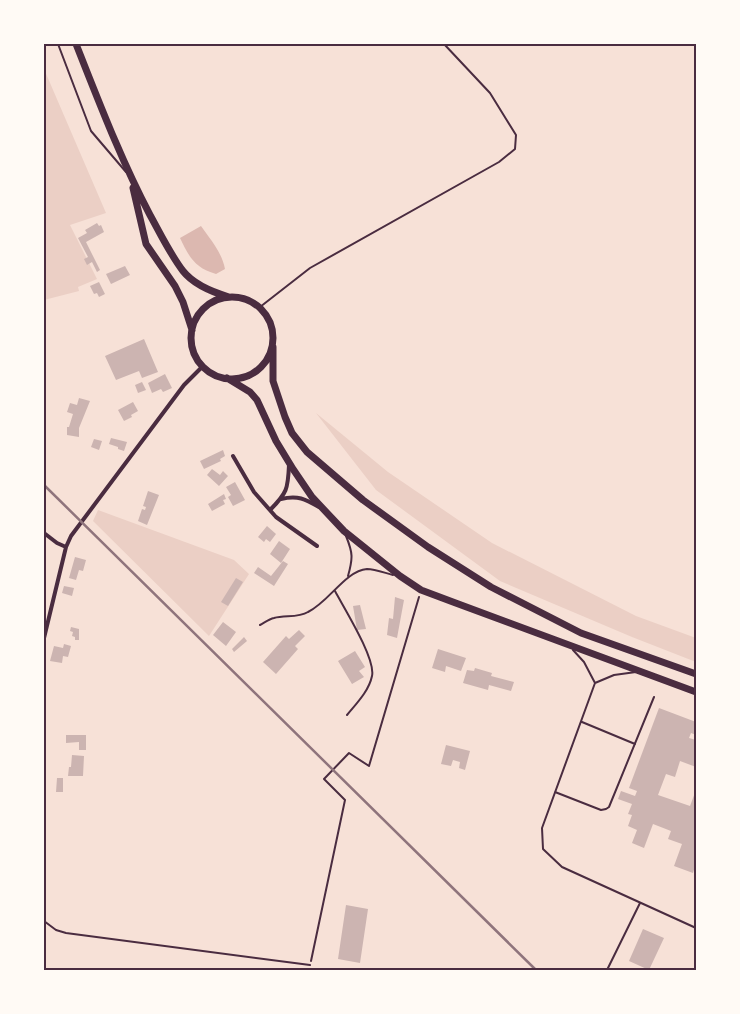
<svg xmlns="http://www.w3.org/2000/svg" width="740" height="1014" viewBox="0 0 740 1014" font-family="Karla,sans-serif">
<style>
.green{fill:#ebcfc5}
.water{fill:#dcb8b0}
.building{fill:#ccb4b1}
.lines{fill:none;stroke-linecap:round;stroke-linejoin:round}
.path{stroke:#4a2c40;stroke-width:2}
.service{stroke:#4a2c40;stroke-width:2}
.minor{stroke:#4a2c40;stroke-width:4}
.trunk{stroke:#4a2c40;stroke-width:7}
.rail{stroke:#8f747c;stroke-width:2.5}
.neatline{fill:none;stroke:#4a2c40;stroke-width:2}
</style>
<rect width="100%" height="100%" fill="#f7e1d7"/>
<path class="green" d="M 44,69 L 106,213 L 70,225 L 97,279 L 78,287 L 79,291 L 44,300 Z
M 316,413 L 388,472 L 492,543 L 636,616 L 696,638 L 696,662 L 632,637 L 500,581 L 376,490 Z
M 98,510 L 234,560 L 249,574 L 209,636 L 93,521 Z"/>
<path class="water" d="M 201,226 C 211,240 222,253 225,269 L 216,274 C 195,268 189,257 180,238 Z"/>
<path class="building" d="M 97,223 L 99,226 L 101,225 L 104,232 L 86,242 L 100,270 L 97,272 L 92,262 L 87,265 L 84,259 L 88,257 L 78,238 L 87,233 L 85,230 Z
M 125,266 L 130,275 L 111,284 L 106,274 Z
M 99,282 L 105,294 L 99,297 L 97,293 L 94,294 L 90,286 Z
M 144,339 L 158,372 L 142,378 L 139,371 L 116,380 L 105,356 Z
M 165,374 L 172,388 L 163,392 L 161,389 L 152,393 L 148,383 Z
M 142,382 L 146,390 L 138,393 L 135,385 Z
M 79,398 L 90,401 L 79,428 L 79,437 L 67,435 L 67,427 L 69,427 L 73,414 L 67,412 L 70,403 L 77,405 Z
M 133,402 L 138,411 L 131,415 L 132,417 L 124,421 L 118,410 Z
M 111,438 L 127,442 L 124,451 L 118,449 L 118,447 L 109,444 Z
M 94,439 L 102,441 L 99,450 L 91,447 Z
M 223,450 L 225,456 L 220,459 L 221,461 L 204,469 L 200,461 Z
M 212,469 L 220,475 L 223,471 L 228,476 L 219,486 L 207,475 Z
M 235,482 L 245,500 L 233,506 L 228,497 L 231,495 L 226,487 Z
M 148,491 L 159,495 L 147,525 L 138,521 L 142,509 L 145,510 L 146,507 L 143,506 Z
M 224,494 L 226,499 L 223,500 L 225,504 L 212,511 L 208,504 Z
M 267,526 L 276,534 L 270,542 L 266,539 L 264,542 L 258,537 Z
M 279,541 L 290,549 L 281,563 L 270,554 Z
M 75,557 L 86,560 L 83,571 L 79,570 L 76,580 L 69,578 Z
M 283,561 L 288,564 L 274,586 L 254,573 L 258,567 L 271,576 Z
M 236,578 L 243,582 L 228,606 L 221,602 Z
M 64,586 L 74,588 L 72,596 L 62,593 Z
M 395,597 L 404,600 L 397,638 L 387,635 L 389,618 L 393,619 Z
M 360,605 L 366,629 L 357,630 L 353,606 Z
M 223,622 L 236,632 L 226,646 L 213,635 Z
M 71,627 L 79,629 L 79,640 L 75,640 L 75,637 L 72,636 L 73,632 L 70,631 Z
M 299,630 L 305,636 L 295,646 L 298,649 L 276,674 L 263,662 L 286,636 L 289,639 Z
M 244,637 L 247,641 L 234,652 L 232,649 Z
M 64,644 L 71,646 L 68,657 L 63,656 L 62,663 L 50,661 L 54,646 L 63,648 Z
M 438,649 L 466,658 L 461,671 L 446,666 L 445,672 L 432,668 Z
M 355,651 L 365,667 L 359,671 L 364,677 L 352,684 L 338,661 Z
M 475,668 L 492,673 L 491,676 L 514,682 L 511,691 L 489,685 L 488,690 L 463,683 L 467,670 L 474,671 Z
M 659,708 L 696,722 L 696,735 L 691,733 L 689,738 L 696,740 L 696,767 L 680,761 L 675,777 L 666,774 L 658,795 L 690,806 L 696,790 L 696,863 L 693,873 L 674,866 L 682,844 L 668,839 L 671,831 L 653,824 L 644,848 L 632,843 L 637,830 L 628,826 L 632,815 L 628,814 L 632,804 L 618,799 L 621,791 L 635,796 L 637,791 L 629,788 Z
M 66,735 L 86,735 L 86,750 L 79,750 L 79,742 L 66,743 Z
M 446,745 L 470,751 L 465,770 L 459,768 L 460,762 L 453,760 L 451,766 L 441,764 Z
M 72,755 L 84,756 L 83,776 L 68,776 L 69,767 L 71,767 Z
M 57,778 L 63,778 L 63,792 L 56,792 Z
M 346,905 L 368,909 L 360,963 L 338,959 Z
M 643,929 L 664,938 L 649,970 L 629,961 Z"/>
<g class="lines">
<path class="path" d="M 311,961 L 345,800 L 324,779 L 349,753 L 369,766 L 419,597"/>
<path class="service" d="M 58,44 L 91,131 L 126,172
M 260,307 L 310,268 L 499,162 L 515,149 L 516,135 L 490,93 L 444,44
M 346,536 C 353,553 353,558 348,576
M 335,591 C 344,608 376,659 372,676 C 369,691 356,704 347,715
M 260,625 C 264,623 269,619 274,618 C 285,615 298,618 308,612 C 329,602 345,571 367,569 C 375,569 385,573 393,575
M 573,650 L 584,662 L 595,683
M 636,672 L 614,675 L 595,683 L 542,828 L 543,849 L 562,867 L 696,928
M 582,722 L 635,744
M 555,792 L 601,810 L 606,809 L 609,807 L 654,697
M 44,921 L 56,930 L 66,933 L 310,965
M 607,970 L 640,903"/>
<path class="minor" d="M 233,456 L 254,492 L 276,517 L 317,546
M 281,499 C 298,495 305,499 319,507
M 270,510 C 287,493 288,489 289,465
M 44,533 L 57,543 L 66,547
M 44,638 L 66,547 L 71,536 L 184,385 L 203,366"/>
<path class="trunk" d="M 76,44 C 99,102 121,160 150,215 C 160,233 170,254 183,271 C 194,285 212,292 229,297
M 133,188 L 146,244 L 175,286 L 183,302 L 192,330
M191 338a41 41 0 1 1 82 0a41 41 0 1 1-82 0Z
M 273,347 L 273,381 L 285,417 L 292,433 L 307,452 L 363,500 L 428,547 L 491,587 L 581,633 L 696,674
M 227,378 L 250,392 L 257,400 L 276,441 L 293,469 L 312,497 L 344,531 L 400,576 L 421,590 L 453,602 L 696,692"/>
<path class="rail" d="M 44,485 L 536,970"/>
</g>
<rect width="740" height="1014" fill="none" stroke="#fffaf5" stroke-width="90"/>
<rect x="45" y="45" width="650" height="924" class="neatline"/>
</svg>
